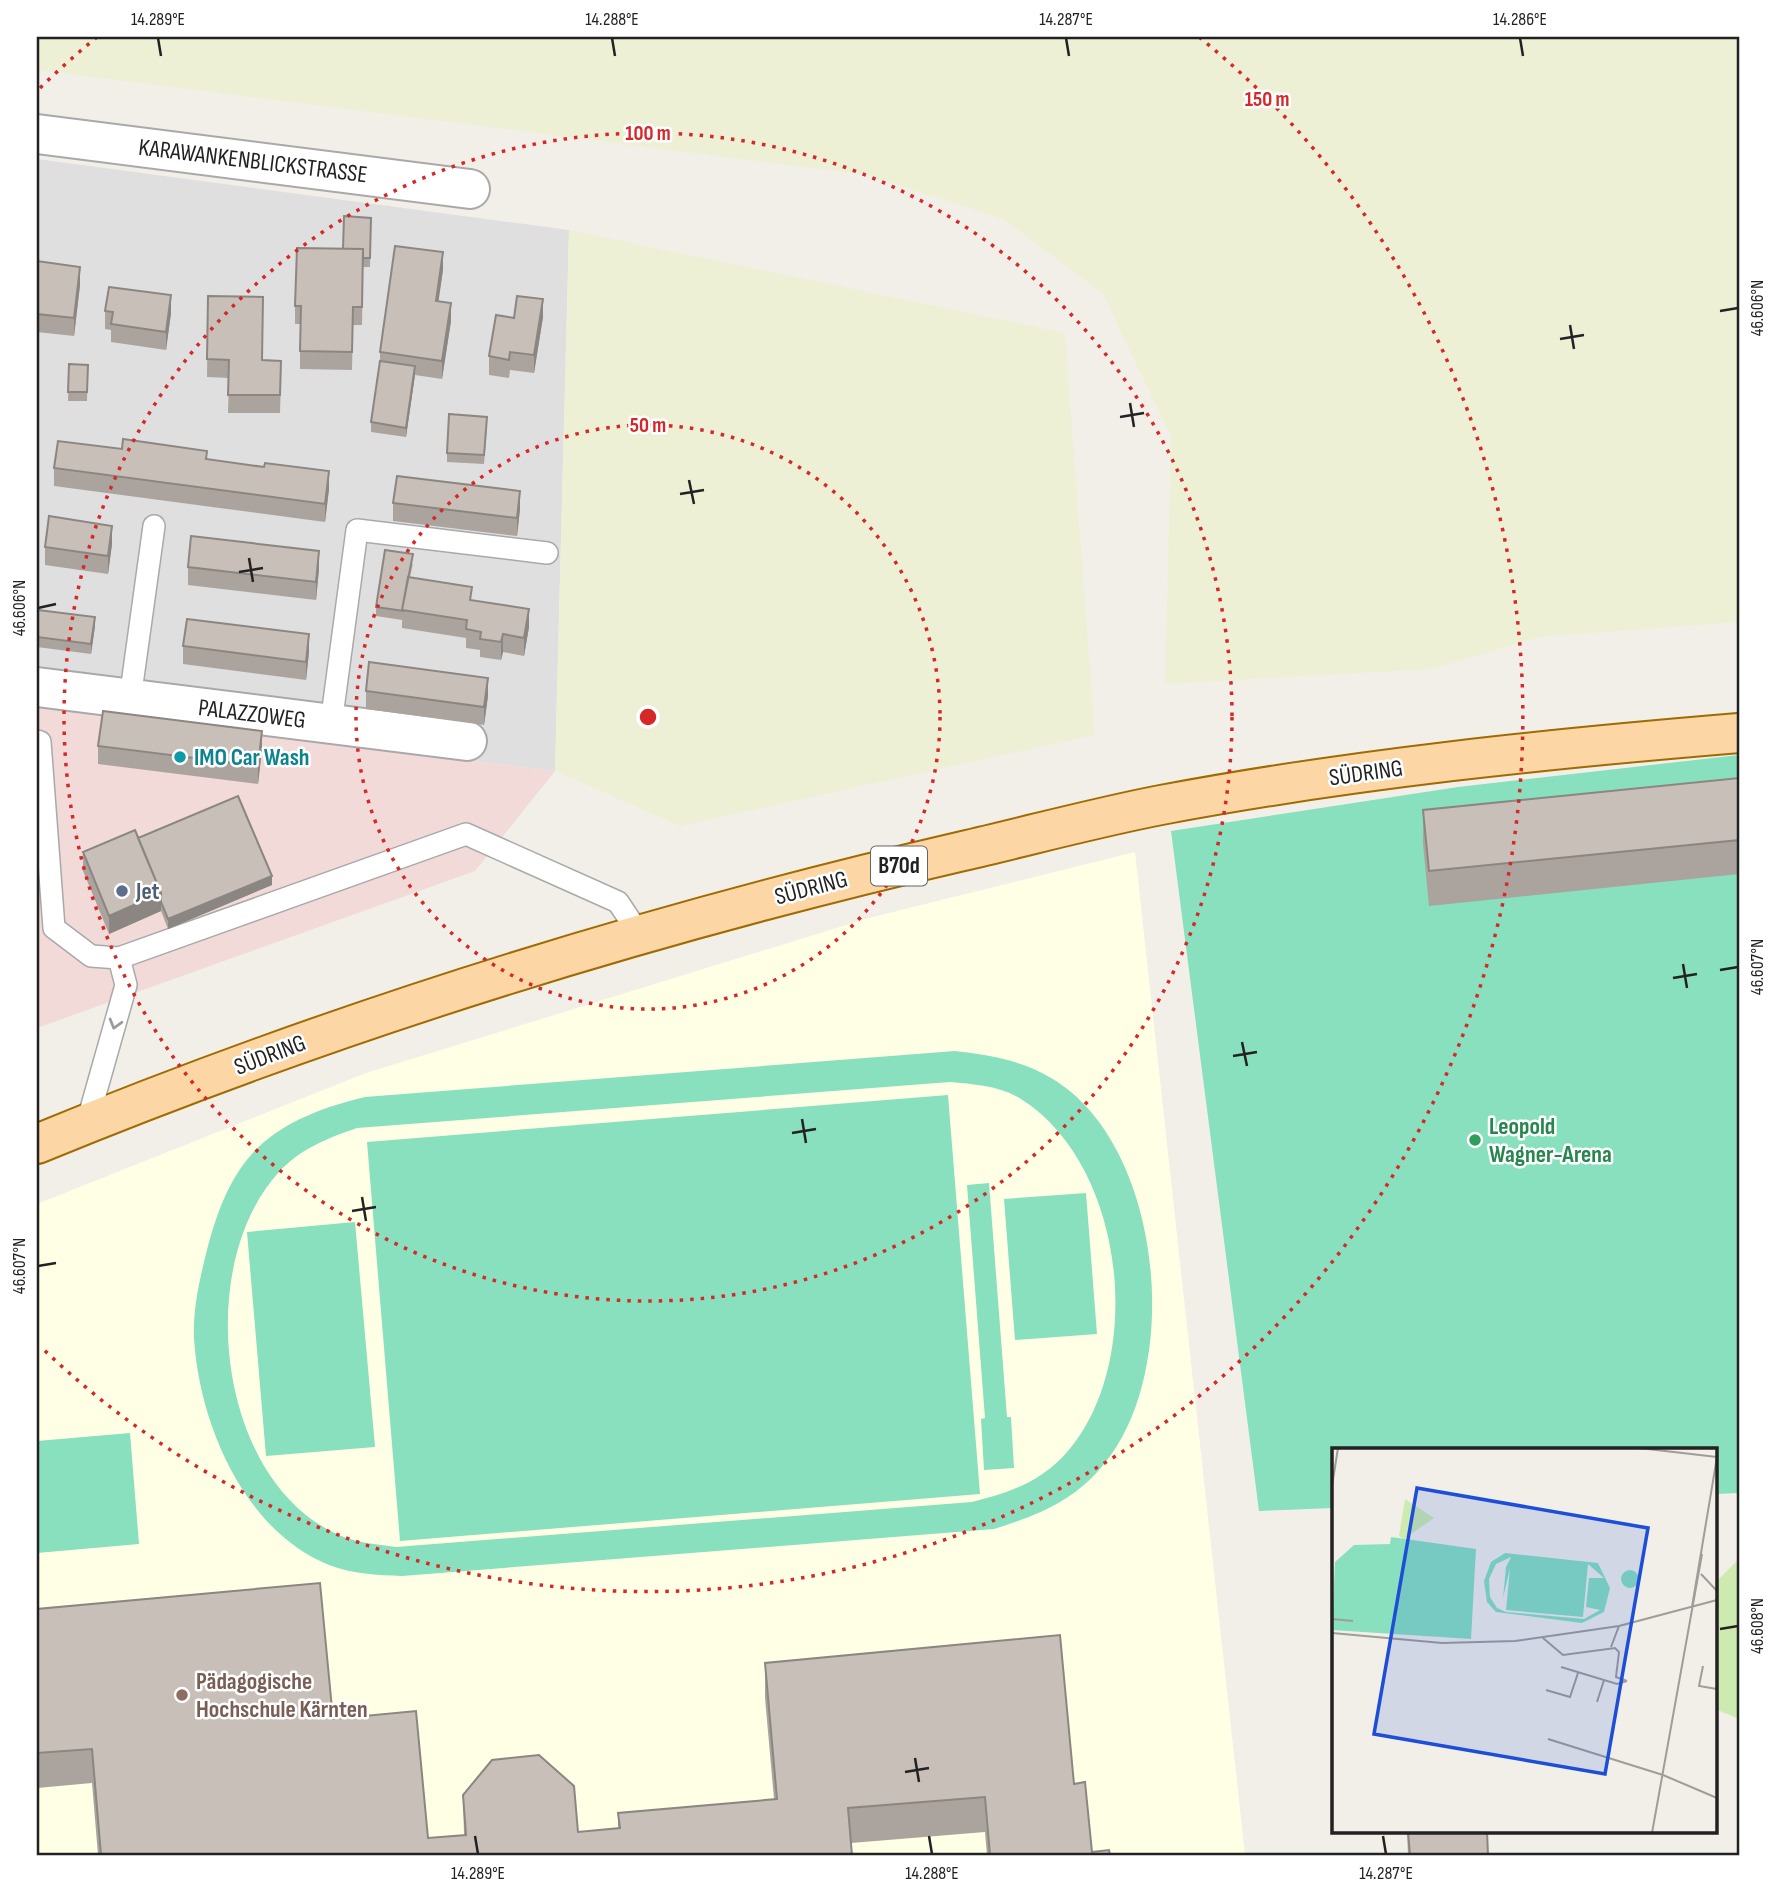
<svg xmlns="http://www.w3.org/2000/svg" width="1776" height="1892" viewBox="0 0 1776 1892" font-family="'Sofia Sans Condensed',sans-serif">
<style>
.residential{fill:#e0dfdf}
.commercial{fill:#f2dad9}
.education{fill:#ffffe5}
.farmland{fill:#eef0d5}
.grass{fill:#cdebb0}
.pitch{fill:#88e0be;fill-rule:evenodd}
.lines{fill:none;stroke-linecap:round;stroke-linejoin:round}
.service-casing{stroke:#a9a9a9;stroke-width:24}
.minor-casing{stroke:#a9a9a9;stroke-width:42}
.primary-casing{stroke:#a06b00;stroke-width:42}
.service{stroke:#fff;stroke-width:21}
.minor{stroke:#fff;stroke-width:38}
.primary{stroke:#fcd6a4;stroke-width:38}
.wall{fill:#aba49e}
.shaded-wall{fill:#8b8681}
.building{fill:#c7bfb8;stroke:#8b8681;stroke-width:2}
.oneway{stroke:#9c9c9c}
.ticks{fill:none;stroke:#222;stroke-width:2.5}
.ring{fill:none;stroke:#d62828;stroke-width:3.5;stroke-dasharray:3.5 7}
.culture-dot{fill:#0f9aa8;stroke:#fff;stroke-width:2.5}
.service-dot{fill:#5c6f8a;stroke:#fff;stroke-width:2.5}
.leisure-dot{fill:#2e9e5b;stroke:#fff;stroke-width:2.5}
.education-dot{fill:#8d6e63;stroke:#fff;stroke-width:2.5}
.labels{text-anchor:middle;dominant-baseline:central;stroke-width:5;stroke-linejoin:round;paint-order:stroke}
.shield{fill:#fff;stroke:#646464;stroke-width:2}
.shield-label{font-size:23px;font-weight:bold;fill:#222}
.street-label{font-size:24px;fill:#222;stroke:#fff}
.culture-label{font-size:24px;font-weight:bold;fill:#0d838f;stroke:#fff;text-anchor:start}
.service-label{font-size:24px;font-weight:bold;fill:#4e5e75;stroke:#fff;text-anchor:start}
.leisure-label{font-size:24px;font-weight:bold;fill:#27864d;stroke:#fff;text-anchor:start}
.education-label{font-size:24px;font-weight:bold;fill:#785e54;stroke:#fff;text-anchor:start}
.inset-road{fill:none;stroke:#9f9d99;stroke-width:2}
.view{fill:#1d4ed8;fill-opacity:0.15;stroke:#1d4ed8;stroke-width:3.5}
.inset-edge{fill:none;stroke:#222;stroke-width:3.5}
.centre{fill:#d62828;stroke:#fff;stroke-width:3.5}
.ring-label{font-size:21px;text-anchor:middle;font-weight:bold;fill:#d62828;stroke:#fff;stroke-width:5;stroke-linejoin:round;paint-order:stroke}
.neatline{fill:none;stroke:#222;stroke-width:2.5}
.ticks-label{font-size:18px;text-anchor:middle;fill:#222}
</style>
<rect width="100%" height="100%" fill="#f2efe9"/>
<path class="residential" d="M 37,159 L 569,230 L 555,771 L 37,707 Z"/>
<path class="commercial" d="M 37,707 L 555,771 L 475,871 L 37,1028 Z"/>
<path class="education" d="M 1135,852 L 1245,1855 L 37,1855 L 37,1204 L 366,1073 L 869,918 Z"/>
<path class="farmland" d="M 37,37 L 1739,37 L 1739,622 L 1539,637 L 1432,669 L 1165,684 L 1171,437 L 1103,294 L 1003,219 L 867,175 L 37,70 Z
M 569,230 L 1065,333 L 1095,735 L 680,826 L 555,771 Z"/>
<path class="grass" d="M 1739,1559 L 1739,1719 L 1715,1709 L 1715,1583 Z"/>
<path class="pitch" d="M 1739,755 L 1739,1493 L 1715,1494 L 1715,1449 L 1333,1449 L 1333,1508 L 1259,1511 L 1171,831 L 1458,787 Z
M 955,1051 C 989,1055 1021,1060 1051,1078 C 1165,1144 1185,1377 1099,1470 C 1070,1503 1035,1516 994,1529 L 402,1576 C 377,1575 353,1574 329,1565 C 244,1531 199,1423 194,1338 C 193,1309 199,1282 206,1254 C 216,1214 231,1170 264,1142 C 293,1118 328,1106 365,1097 ZM 950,1082 C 973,1084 1001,1086 1021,1099 C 1126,1165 1146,1360 1068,1451 C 1043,1481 1009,1493 972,1502 L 396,1547 C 377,1544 356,1543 339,1535 C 217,1482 193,1265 279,1172 C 300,1149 328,1138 357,1128 Z
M 948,1095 L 980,1494 L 400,1541 L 367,1142 Z
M 989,1183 L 1007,1417 L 1011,1417 L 1014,1468 L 984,1470 L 981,1419 L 985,1418 L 967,1185 Z
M 1086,1193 L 1097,1334 L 1015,1340 L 1004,1199 Z
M 355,1222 L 375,1447 L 266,1456 L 247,1232 Z
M 130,1433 L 139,1544 L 37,1553 L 37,1441 Z"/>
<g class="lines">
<defs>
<path id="service" d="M 130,699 L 154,526
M 331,724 L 357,530 L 547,553
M 37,741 L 40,742 L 54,928 L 91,956 L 119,958 L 466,834 L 618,902 L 640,935
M 87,1123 L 126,985 L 119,958"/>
<path id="minor" d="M 37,134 L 470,189
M 37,687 L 467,741"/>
<path id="primary" d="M 37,1144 C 336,1021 648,924 963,851 C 1028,836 1094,818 1161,805 C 1352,769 1546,749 1739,733"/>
</defs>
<use href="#service" class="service-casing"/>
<use href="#minor" class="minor-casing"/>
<use href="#primary" class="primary-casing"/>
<use href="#service" class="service"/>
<use href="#minor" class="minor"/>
<use href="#primary" class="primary"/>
</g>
<path class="wall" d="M 371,218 L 370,267 L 363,267 L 362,325 L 353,325 L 352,370 L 300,369 L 300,324 L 295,324 L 295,306 L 343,249 Z
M 37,261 L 80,285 L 74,336 L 37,332 Z
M 443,270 L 438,301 L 451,321 L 442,379 L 415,375 L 406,437 L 371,432 L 371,422 L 380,361 L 380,352 Z
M 208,296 L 262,360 L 281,379 L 280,413 L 228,413 L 229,378 L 207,377 Z
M 105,311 L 171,313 L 166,350 L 111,342 L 111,330 L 105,329 Z
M 543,317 L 534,373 L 510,370 L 509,378 L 489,375 L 489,356 L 514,318 Z
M 69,364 L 88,365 L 87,401 L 68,401 Z
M 487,426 L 484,464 L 447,462 L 447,453 Z
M 122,449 L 207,459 L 329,489 L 325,522 L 54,486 L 54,468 Z
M 393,503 L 520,509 L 517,536 L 393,521 Z
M 112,544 L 108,574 L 45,565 L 45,547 Z
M 413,563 L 410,577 L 472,601 L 529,627 L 524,656 L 503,652 L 501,660 L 480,657 L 480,650 L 466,648 L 466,638 L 402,628 L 402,620 L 376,616 L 376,607 Z
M 188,567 L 319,569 L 316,600 L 188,585 Z
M 37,622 L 95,626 L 91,654 L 37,647 Z
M 183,646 L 309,652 L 306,680 L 183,664 Z
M 366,691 L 488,696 L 484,725 L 366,709 Z
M 98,746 L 262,749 L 258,784 L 98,764 Z
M 1739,778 L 1739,874 L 1429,906 L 1423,844 L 1423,810 Z
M 138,838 L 272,885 L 168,929 L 161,911 L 109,934 L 83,871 L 83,852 Z
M 37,1609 L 333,1719 L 428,1838 L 464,1835 L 463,1795 L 578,1832 L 618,1828 L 618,1813 L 774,1799 L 765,1698 L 765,1663 L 1074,1784 L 1092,1852 L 1110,1855 L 987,1855 L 985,1832 L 851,1843 L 98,1855 L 92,1783 L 37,1788 Z
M 1407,1831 L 1487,1831 L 1488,1855 L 1408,1855 Z"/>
<path class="shaded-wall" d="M 443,252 L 443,270 L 436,319 L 436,301 Z
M 80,267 L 80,285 L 74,336 L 74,318 Z
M 171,295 L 171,313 L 166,350 L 166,332 Z
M 543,299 L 543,317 L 534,373 L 534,355 Z
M 451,303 L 451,321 L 442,379 L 442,361 Z
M 415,366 L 415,375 L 406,437 L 406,428 Z
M 329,471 L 329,489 L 325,522 L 325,504 Z
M 520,491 L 520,509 L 517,536 L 517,518 Z
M 112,526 L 112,544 L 108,574 L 108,556 Z
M 319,551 L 319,569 L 316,600 L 316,582 Z
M 529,609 L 529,627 L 524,656 L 524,638 Z
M 95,617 L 95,626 L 91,654 L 91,644 Z
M 309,634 L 309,652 L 306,680 L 306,662 Z
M 503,634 L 503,652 L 501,660 L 501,642 Z
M 488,678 L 488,696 L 484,725 L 484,707 Z
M 262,731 L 262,749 L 258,784 L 258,766 Z
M 272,876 L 272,885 L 168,929 L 168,919 Z
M 161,893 L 161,911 L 109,934 L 109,916 Z"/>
<path class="building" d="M 344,216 L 371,218 L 370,258 L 363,258 L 363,249 L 343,249 Z
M 395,246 L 443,252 L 436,301 L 451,303 L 442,361 L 380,352 Z
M 297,248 L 363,249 L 362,307 L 353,307 L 352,352 L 300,351 L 301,306 L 295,306 Z
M 37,261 L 80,267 L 74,318 L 37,314 Z
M 109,287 L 171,295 L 166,332 L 111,324 L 113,312 L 105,311 Z
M 208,296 L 263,297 L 262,360 L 281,361 L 280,395 L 228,395 L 229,360 L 207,359 Z
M 517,296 L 543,299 L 534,355 L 510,352 L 509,360 L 489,356 L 496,315 L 514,318 Z
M 380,361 L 415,366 L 406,428 L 371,422 Z
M 69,364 L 88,365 L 87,392 L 68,392 Z
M 449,414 L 487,417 L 484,455 L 447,453 Z
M 123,439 L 207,451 L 206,459 L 264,467 L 265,463 L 329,471 L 325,504 L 54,468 L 58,441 L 122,449 Z
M 397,476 L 520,491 L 517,518 L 393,503 Z
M 49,516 L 112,526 L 108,556 L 45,547 Z
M 191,536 L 319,551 L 316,582 L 188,567 Z
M 385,550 L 413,554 L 402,610 L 404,611 L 376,607 Z
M 408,577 L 472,587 L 470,600 L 529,609 L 524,638 L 503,634 L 501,642 L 480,639 L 481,632 L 466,629 L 467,620 L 402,610 Z
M 38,610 L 95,617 L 91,644 L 37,637 Z
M 187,619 L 309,634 L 306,662 L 183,646 Z
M 369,662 L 488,678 L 484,707 L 366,691 Z
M 103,711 L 262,731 L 258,766 L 98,746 Z
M 1739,778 L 1739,840 L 1429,871 L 1423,810 Z
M 238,796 L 272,876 L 168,919 L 161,902 L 161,893 L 138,838 Z
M 135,830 L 161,893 L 109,916 L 83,852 Z
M 320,1583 L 333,1719 L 416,1711 L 428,1838 L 466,1835 L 463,1795 L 492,1760 L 539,1755 L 574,1786 L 578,1832 L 620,1828 L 618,1813 L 777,1799 L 765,1663 L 1060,1635 L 1074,1784 L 1085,1782 L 1092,1852 L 1109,1850 L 1110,1855 L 990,1855 L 985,1797 L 848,1808 L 852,1855 L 92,1855 L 101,1855 L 92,1749 L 37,1753 L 37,1609 Z
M 1408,1831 L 1487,1831 L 1488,1855 L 1410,1855 Z"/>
<defs><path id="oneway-chevron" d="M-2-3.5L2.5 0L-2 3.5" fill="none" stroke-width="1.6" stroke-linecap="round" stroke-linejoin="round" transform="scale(1.75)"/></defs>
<use class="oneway" href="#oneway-chevron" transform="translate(115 1024) rotate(106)"/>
<path class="ticks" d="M 158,38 L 161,56M 612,38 L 615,56M 1066,38 L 1069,56M 1520,38 L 1523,56M 1720,311 L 1738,308M 1570,325 L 1574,349M 1560,339 L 1584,335M 1130,403 L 1134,427M 1120,417 L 1144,413M 689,480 L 694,504M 680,494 L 704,490M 249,558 L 253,582M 239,572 L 263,568M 38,608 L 56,604M 1683,964 L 1687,988M 1720,970 L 1738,967M 1673,978 L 1697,974M 1242,1042 L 1247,1066M 1233,1056 L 1257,1052M 802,1119 L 806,1143M 792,1133 L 816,1129M 362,1197 L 366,1221M 352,1211 L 376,1207M 38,1266 L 56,1263M 1720,1629 L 1738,1626M 915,1758 L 919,1782M 905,1772 L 929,1768M 475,1836 L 478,1854M 929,1836 L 932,1854M 1383,1836 L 1386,1854"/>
<g class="ring">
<circle cx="648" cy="717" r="292"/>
<circle cx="648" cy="717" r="584"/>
<path d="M40 88A875 875 0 0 1 97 37M1199 37A875 875 0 1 1 40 1346"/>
</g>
<circle class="culture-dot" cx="180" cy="757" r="7"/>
<circle class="service-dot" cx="122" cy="891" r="7"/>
<circle class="leisure-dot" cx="1475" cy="1140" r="7"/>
<circle class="education-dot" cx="182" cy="1695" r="7"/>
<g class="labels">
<rect class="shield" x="871" y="846.5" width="56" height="39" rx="5"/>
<g class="shield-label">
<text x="899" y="866">B70d</text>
</g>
<g class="street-label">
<text transform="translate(253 161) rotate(7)">KARAWANKENBLICKSTRASSE</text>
<text transform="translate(252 714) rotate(7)">PALAZZOWEG</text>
<text transform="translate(1366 773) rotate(-8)">SÜDRING</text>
<text transform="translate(811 888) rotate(-15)">SÜDRING</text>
<text transform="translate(270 1055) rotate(-21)">SÜDRING</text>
</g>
<g class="culture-label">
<text x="194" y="757">IMO Car Wash</text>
</g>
<g class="service-label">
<text x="136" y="891">Jet</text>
</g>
<g class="leisure-label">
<text x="1489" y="1126">Leopold<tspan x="1489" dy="28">Wagner-Arena</tspan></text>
</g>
<g class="education-label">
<text x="196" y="1681">Pädagogische<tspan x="196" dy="28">Hochschule Kärnten</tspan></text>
</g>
</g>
<g transform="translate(1332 1448)">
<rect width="385" height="385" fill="#f2efe9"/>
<path d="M 73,51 L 102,70 L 72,91 L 67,88 Z" fill="#cdebb0"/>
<path d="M 59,89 L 144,101 L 139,191 L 0,182 L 3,114 L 22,97 L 58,96 ZM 173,105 L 266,115 L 278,140 L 272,164 L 250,175 L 164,164 L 155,154 L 152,133 L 159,114 ZM 179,109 L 174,119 L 171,150 L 178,120 L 174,162 L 251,169 L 256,116 L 272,130 L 257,130 L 254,159 L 268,162 L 252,171 L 174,164 L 165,160 L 158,149 L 157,131 L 164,116 ZM289 131a9 9 0 1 1 18 0a9 9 0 1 1-18 0Z" fill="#88e0be" fill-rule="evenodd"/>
<path class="inset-road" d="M 307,0 L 385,9M 0,38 L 6,0M 369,126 L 385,143M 360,159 L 385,9M 0,171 L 21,173M 0,185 L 110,195 L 183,193 L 287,178 L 385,152M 211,190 L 231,207 L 283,200 L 287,204 L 284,229 L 295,233M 279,199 L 287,178M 371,218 L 367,238 L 385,241M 229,219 L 285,236 L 295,233M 214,242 L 238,249 L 246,225M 265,254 L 272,232M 216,291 L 331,327 L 385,350M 320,385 L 370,106"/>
<path class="view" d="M 85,40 L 316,80 L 273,326 L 42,286 Z"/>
<rect width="385" height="385" class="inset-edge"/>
</g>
<circle cx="648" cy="717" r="10" class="centre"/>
<g class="ring-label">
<text x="1267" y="106">150 m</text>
<text x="648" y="140">100 m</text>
<text x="648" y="432">50 m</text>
</g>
<rect width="1776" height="1892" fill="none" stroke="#ffffff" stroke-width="77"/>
<rect x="38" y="38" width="1700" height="1816" class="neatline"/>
<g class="ticks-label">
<text x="158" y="25">14.289°E</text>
<text x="612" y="25">14.288°E</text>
<text x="1066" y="25">14.287°E</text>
<text x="1520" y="25">14.286°E</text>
<text transform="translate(1757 308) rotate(-90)" y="6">46.606°N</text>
<text transform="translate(19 608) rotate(-90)" y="6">46.606°N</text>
<text transform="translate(1757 967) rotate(-90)" y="6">46.607°N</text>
<text transform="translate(19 1266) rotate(-90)" y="6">46.607°N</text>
<text transform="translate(1757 1626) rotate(-90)" y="6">46.608°N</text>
<text x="478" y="1879">14.289°E</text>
<text x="932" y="1879">14.288°E</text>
<text x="1386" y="1879">14.287°E</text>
</g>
</svg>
